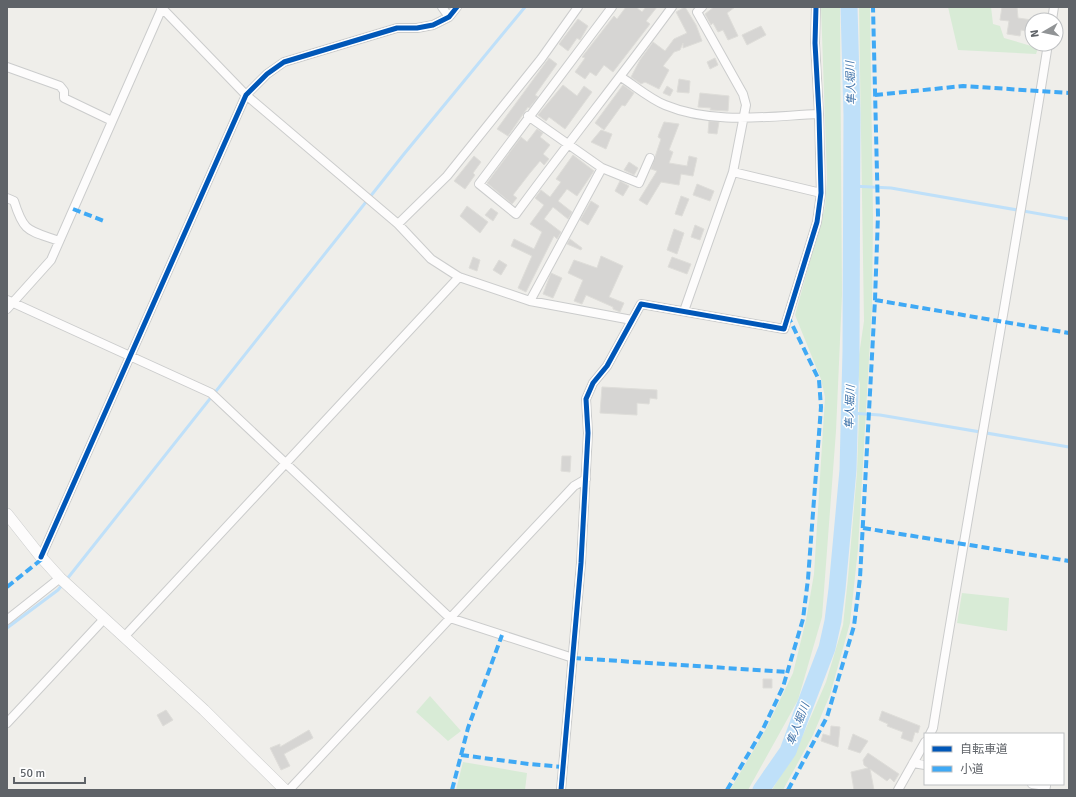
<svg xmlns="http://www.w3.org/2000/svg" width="1076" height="797" viewBox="0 0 1076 797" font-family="Signika,'Noto Sans JP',sans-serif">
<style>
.green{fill:#d8ebd6}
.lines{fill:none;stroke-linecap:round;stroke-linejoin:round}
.stream{stroke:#bfe0f9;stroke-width:3}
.river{stroke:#bfe0f9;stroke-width:17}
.building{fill:#d6d5d3;stroke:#deddd9}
.minor-casing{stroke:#cbcccc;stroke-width:10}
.tertiary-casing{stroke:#cbcccc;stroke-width:12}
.minor{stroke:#fdfcfc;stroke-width:8}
.tertiary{stroke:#fdfcfc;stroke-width:11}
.quiet{stroke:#3fa9f5;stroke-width:4;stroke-dasharray:8 4;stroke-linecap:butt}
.cycleway-casing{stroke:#fff;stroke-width:8}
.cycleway{stroke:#0057b8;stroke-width:5}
.labels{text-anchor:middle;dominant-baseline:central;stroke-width:3;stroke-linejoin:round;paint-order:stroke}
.water-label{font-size:11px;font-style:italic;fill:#4174aa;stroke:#fff}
</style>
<rect width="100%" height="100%" fill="#efeeea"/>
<path class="green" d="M 821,7 L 840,7 L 842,295 L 836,431 L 822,617 L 798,700 L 748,790 L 730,790 L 766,729 L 793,673 L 806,620 L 814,574 L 825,397 L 821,379 L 795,315 L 825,207 L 827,179 Z
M 859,7 L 870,7 L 873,216 L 872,307 L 858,549 L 850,623 L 830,695 L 813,735 L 783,790 L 772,790 L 799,744 L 826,682 L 843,625 L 848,578 L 857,472 L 860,385 L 857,369 L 864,321 Z
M 948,7 L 991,7 L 993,24 L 1000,26 L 1004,38 L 1038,48 L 1036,54 L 958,50 Z
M 962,593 L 1009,598 L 1007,631 L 957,623 Z
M 430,696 L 461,731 L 448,741 L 416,712 Z
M 463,762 L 527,773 L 525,790 L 456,790 Z"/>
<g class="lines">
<path class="stream" d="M 852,186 L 891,188 L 1069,219
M 850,413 L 880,415 L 1069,447
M 7,628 L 58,590 L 71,574 L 404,154 L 525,7"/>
<path class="river" d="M 761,790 L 788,751 L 801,716 L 827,648 L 833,621 L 837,589 L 848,470 L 851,351 L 852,115 L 849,7"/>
</g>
<path class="building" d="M 626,7 L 636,7 L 642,12 L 646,7 L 657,7 L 646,21 L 650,24 L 613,72 L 604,65 L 596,76 L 590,72 L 585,79 L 575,72 L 585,58 L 582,57 L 614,16 L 617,19 Z
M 685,7 L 696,25 L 702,41 L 683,48 L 683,43 L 680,50 L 674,52 L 663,66 L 669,70 L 659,89 L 645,82 L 641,84 L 631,77 L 640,60 L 653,42 L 665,51 L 674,39 L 687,33 L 676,12 Z
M 714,7 L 735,7 L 727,13 L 738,36 L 728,40 L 723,30 L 718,32 L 713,23 L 711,25 L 705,14 Z
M 1002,7 L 1017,7 L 1018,18 L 1032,20 L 1032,32 L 1021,30 L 1020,36 L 1007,34 L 1009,21 L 1000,20 Z
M 578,19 L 588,26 L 580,40 L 577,38 L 568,51 L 559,44 Z
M 761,26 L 766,35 L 747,45 L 742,35 Z
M 549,58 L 557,64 L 535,95 L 538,97 L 529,108 L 528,107 L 508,136 L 497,129 Z
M 715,58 L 718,65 L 710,69 L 707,62 Z
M 679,79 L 690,81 L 689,93 L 677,92 Z
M 563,85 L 577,96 L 584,86 L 592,92 L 565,129 L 549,117 L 546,121 L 538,115 Z
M 623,85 L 634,93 L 625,106 L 622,105 L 604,130 L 595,123 Z
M 667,86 L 673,90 L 670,96 L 663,93 Z
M 700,93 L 729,96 L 728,111 L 710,110 L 711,108 L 698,107 Z
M 709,121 L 719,122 L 717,134 L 708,133 Z
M 664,122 L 679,124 L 669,150 L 673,152 L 669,163 L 687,166 L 689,156 L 697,158 L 693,176 L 681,174 L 679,185 L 661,182 L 647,205 L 639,200 L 657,171 L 651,169 L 661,139 L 658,137 L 659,134 Z
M 537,129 L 543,133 L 540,137 L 550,145 L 543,154 L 549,159 L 544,165 L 540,161 L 530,173 L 513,195 L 517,198 L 512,204 L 487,183 L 521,137 L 527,142 Z
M 601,130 L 612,134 L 606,149 L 591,142 Z
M 573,155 L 594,171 L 577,196 L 567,189 L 558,201 L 572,212 L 568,219 L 553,207 L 544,219 L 561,232 L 557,239 L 554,236 L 526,292 L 518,288 L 532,256 L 511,246 L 514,239 L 534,249 L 542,232 L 530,224 L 544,205 L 535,198 L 541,190 L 550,197 L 561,182 L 556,179 Z
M 474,156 L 481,162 L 473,173 L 475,175 L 465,189 L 454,181 Z
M 629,162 L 638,168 L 634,175 L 624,170 Z
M 620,181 L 629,186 L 623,196 L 615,191 Z
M 697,184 L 714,191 L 710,201 L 693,195 Z
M 681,196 L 689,199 L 682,216 L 675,214 Z
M 591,201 L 599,206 L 588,225 L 580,220 Z
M 467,206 L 488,222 L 480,233 L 460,216 Z
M 491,208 L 498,213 L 493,221 L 485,215 Z
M 695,225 L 704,229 L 700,240 L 691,237 Z
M 674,229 L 684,233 L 677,254 L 667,250 Z
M 570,239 L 582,248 L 581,250 L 567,244 Z
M 601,256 L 623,266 L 609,297 L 624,303 L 620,312 L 613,309 L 613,307 L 586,295 L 582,304 L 574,301 L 583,280 L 568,273 L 574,260 L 597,268 Z
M 473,257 L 480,260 L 477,271 L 469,268 Z
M 672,257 L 691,264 L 687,274 L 668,267 Z
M 499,260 L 507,265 L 501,275 L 493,270 Z
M 551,273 L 562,278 L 553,298 L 543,294 Z
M 602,387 L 657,390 L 657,399 L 650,398 L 649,404 L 637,403 L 637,415 L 600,413 Z
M 562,456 L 571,456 L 570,472 L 561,471 Z
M 763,679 L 772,679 L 772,688 L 763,688 Z
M 166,710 L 173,720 L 163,726 L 157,715 Z
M 882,711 L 920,726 L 918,733 L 915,732 L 912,742 L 901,738 L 903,732 L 887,726 L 888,724 L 879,720 Z
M 831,726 L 840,727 L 838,747 L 821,741 L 823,734 L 830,736 Z
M 309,730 L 313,738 L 284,754 L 290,766 L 281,770 L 270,748 L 280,744 L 280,747 Z
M 853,734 L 868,741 L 860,753 L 848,749 Z
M 868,753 L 899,774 L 894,782 L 890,778 L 887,781 L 870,769 L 874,790 L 854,790 L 851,772 L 868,768 L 864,765 L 863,760 Z"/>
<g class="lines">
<defs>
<path id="minor" d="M 161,7 L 246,95 L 398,224 L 431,259 L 459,277 L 530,301 L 632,320
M 442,7 L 449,17
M 612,7 L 479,184 L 516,214 C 567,144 621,77 672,7
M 1052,20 L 1054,7
M 7,67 L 60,86 L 64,91 L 64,98 L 112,121
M 621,77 C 635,86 650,99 665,105 C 713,125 769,116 819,114
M 528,116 L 602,168 L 530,301
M 602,168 L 639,183 L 650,158
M 733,172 L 821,193
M 7,198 L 14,201 C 24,233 28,230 59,241
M 398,224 L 447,176 L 541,59 L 578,7
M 7,300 L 211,393 L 450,618 L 573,658
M 7,309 L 51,260 L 162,8
M 684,311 L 733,172 L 746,105 L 743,94 L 697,12 L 702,7
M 41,557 L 246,95 L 267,74 L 284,62 L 397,28 L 417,28 L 433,25 L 449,17 L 457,7
M 7,620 L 60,578
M 124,637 L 459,277
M 7,723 L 104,619
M 930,734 L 933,728 C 970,499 1012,272 1048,44
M 913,763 L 925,765
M 1032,784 L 1046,786 L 1045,790
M 289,790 L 574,486 L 586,479
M 561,790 L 581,563 L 588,433 L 586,399 L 593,383 L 607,366 L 641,304 L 784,329 L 817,222 L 821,193 L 819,114 L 815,43 L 816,7
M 898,790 L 925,742"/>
<path id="tertiary" d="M 7,514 L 41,557 L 60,578 L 204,710 L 285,790"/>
</defs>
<use href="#minor" class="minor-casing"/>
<use href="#tertiary" class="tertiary-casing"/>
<use href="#minor" class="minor"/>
<use href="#tertiary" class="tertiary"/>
<path class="quiet" d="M 875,95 L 963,86 L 1069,93
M 73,209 L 104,221
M 875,300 L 1069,333
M 863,528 L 1069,561
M 7,587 L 42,559
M 573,658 L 788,672
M 461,755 L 529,764 L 563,767
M 452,790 L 468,728 L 502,635
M 727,790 L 762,731 L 783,687 L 803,619 L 808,579 L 821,407 L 819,380 L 788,316
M 788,790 L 827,717 L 854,626 L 860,578 L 875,300 L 878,215 L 873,7"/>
<defs>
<path id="cycleway" d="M 41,557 L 246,95 L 267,74 L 284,62 L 397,28 L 417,28 L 433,25 L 449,17 L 457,7
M 561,790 L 581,563 L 588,433 L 586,399 L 593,383 L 607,366 L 641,304 L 784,329 L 817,222 L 821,193 L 819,114 L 815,43 L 816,7"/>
</defs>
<use href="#cycleway" class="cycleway-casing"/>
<use href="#cycleway" class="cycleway"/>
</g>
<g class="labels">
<g class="water-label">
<text transform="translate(851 83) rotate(-92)">隼人堀川</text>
<text transform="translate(850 407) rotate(-88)">隼人堀川</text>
<text transform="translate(798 724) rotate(-69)">隼人堀川</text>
</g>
</g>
<rect width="1076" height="797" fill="none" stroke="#5f6368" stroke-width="16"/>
<rect x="924" y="733" width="140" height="52" fill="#ffffff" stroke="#bfc1c3"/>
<rect x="932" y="746" width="20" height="6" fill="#0057b8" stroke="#bfc1c3"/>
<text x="960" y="753" font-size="12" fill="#5f6368">自転車道</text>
<rect x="932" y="766" width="20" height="6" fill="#3fa9f5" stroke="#bfc1c3"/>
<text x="960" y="773" font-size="12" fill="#5f6368">小道</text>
<g transform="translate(1044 32) rotate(261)"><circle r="19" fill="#ffffff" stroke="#bfc1c3"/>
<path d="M0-3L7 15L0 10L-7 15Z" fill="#919496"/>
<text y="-6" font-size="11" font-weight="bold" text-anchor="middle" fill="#5f6368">N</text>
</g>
<path d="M14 777v6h71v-6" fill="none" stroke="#5f6368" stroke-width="2"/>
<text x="20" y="777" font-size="12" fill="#5f6368" stroke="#ffffff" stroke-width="3" paint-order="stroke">50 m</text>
</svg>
